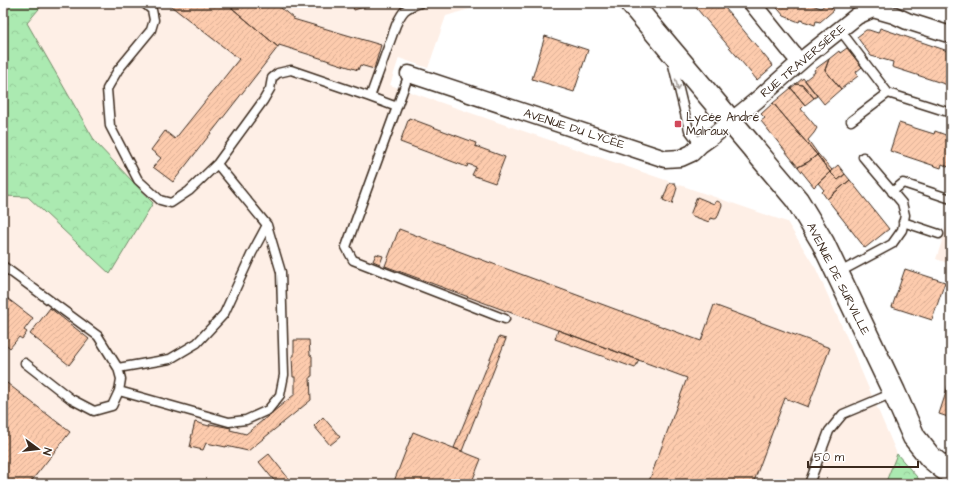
<svg xmlns="http://www.w3.org/2000/svg" width="954" height="487" viewBox="0 0 954 487" font-family="'Architects Daughter',sans-serif">
<style>
.built{fill:#feefe6}
.park{fill:url(#park-crowns);stroke:#738a68}
.building{fill:url(#building-hatch);stroke:#3b2a1e}
.lines{fill:none;stroke-linecap:round;stroke-linejoin:round}
.lane-casing{stroke:#3b2a1e;stroke-width:11}
.street-casing{stroke:#3b2a1e;stroke-width:19}
.secondary-casing{stroke:#3b2a1e;stroke-width:25}
.lane{stroke:#fff;stroke-width:8}
.street{stroke:#fff;stroke-width:16}
.secondary{stroke:#fff;stroke-width:22}
.oneway{stroke:#a79f9a}
.poi-dot{fill:#d1495b;stroke:#fff;stroke-width:1.5}
.labels{text-anchor:middle;dominant-baseline:central;stroke-width:3;stroke-linejoin:round;paint-order:stroke}
.street-label{font-size:12px;fill:#3b2a1e;stroke:#fff}
.poi-label{font-size:12px;fill:#3b2a1e;stroke:#fff;text-anchor:start}
</style>
<defs>
<pattern id="park-crowns" width="20" height="18" patternUnits="userSpaceOnUse"><rect width="20" height="18" fill="#abeab1"/><path d="M2 6a3 3 0 1 1 6 0M12 15a3 3 0 1 1 6 0" fill="none" stroke="#94c998"/></pattern>
<pattern id="building-hatch" width="6" height="6" patternUnits="userSpaceOnUse"><rect width="6" height="6" fill="#fdcbad"/><path d="M-1 1l2-2M0 6l6-6M5 7l2-2" fill="none" stroke="#daae94"/></pattern>
</defs>
<rect width="100%" height="100%" fill="#fff"/>
<filter id="ink" filterUnits="userSpaceOnUse"><feTurbulence type="fractalNoise" baseFrequency=".025" numOctaves="2"/><feDisplacementMap in="SourceGraphic" scale="8" xChannelSelector="R" yChannelSelector="G"/><feConvolveMatrix kernelMatrix="1 2 1 2 8 2 1 2 1" color-interpolation-filters="sRGB"/></filter>
<g filter="url(#ink)">
<path class="built" d="M 44,3 L 489,3 L 446,16 L 428,68 L 399,58 L 390,85 L 787,222 L 816,269 L 848,340 L 897,454 L 885,484 L 3,484 L 3,51 Z
M 951,214 L 951,264 L 936,259 Z"/>
<path class="park" d="M 3,3 L 44,3 L 27,23 L 96,143 L 153,203 L 110,274 L 28,197 L 3,196 Z
M 897,454 L 923,484 L 885,484 Z"/>
<path class="building" d="M 167,3 L 226,3 L 278,47 L 173,182 L 153,167 L 161,158 L 151,150 L 165,131 L 175,139 L 239,59 Z
M 226,3 L 275,3 L 293,18 L 293,19 L 381,45 L 374,69 L 360,65 L 358,70 L 279,45 L 278,47 Z
M 352,3 L 374,3 L 374,4 L 354,10 Z
M 692,3 L 721,3 L 773,66 L 757,80 Z
M 773,3 L 806,3 L 821,8 L 827,3 L 828,3 L 834,10 L 820,22 L 816,21 L 815,25 L 800,20 L 799,22 L 784,16 Z
M 880,28 L 951,52 L 951,86 L 892,67 L 893,62 L 871,56 L 857,37 L 866,30 L 869,30 L 878,33 Z
M 545,36 L 588,50 L 574,92 L 532,79 Z
M 847,48 L 862,67 L 856,72 L 858,76 L 841,89 L 825,70 L 829,59 L 839,51 L 840,53 Z
M 829,59 L 825,70 L 841,89 L 824,104 L 805,80 L 815,72 L 814,70 Z
M 803,78 L 817,96 L 814,98 L 803,85 L 796,84 Z
M 796,84 L 803,85 L 814,98 L 805,105 L 791,88 Z
M 791,88 L 805,105 L 801,109 L 817,128 L 814,133 L 808,140 L 818,154 L 817,155 L 773,103 Z
M 773,103 L 817,155 L 808,162 L 798,167 L 761,121 L 765,118 L 761,114 Z
M 409,118 L 476,143 L 475,146 L 505,157 L 495,183 L 472,175 L 476,167 L 468,164 L 467,167 L 400,142 Z
M 899,123 L 934,134 L 935,131 L 951,137 L 951,168 L 942,164 L 941,168 L 890,151 Z
M 818,154 L 832,170 L 830,172 L 817,155 Z
M 817,155 L 830,172 L 814,187 L 798,167 L 808,162 Z
M 838,165 L 845,174 L 838,180 L 830,172 Z
M 830,172 L 838,180 L 845,174 L 850,180 L 827,199 L 822,192 L 824,190 L 818,183 Z
M 850,180 L 889,229 L 865,248 L 827,199 Z
M 670,183 L 675,183 L 677,188 L 672,204 L 663,200 L 668,186 Z
M 697,197 L 714,204 L 715,202 L 717,201 L 721,203 L 722,205 L 717,218 L 715,219 L 710,218 L 709,222 L 690,215 Z
M 399,229 L 701,341 L 714,305 L 830,348 L 808,407 L 785,398 L 753,484 L 648,484 L 687,378 L 385,266 Z
M 376,254 L 383,256 L 380,264 L 373,261 Z
M 905,269 L 945,282 L 932,320 L 892,307 Z
M 3,295 L 33,318 L 24,330 L 27,332 L 22,339 L 19,337 L 10,348 L 3,342 Z
M 50,308 L 89,339 L 69,365 L 30,334 Z
M 558,330 L 639,360 L 635,368 L 555,339 Z
M 499,337 L 506,339 L 462,451 L 454,448 Z
M 294,340 L 309,340 L 310,355 L 312,356 L 312,376 L 310,377 L 311,400 L 248,451 L 226,446 L 226,447 L 206,443 L 203,450 L 190,447 L 192,438 L 191,438 L 195,422 L 209,426 L 210,424 L 231,428 L 230,430 L 246,434 L 295,394 L 295,377 L 293,377 L 292,356 L 294,356 Z
M 951,377 L 951,418 L 939,414 Z
M 3,380 L 70,432 L 29,484 L 3,484 Z
M 323,417 L 340,437 L 330,445 L 314,426 Z
M 413,432 L 481,459 L 471,484 L 393,484 Z
M 269,454 L 289,479 L 283,484 L 277,484 L 259,462 Z"/>
<g class="lines">
<defs>
<path id="lane" d="M 144,3 L 152,10 L 154,20 L 151,30 L 118,70 L 107,89 L 110,126 L 138,180 L 160,200 L 171,203 L 189,191 L 217,164 L 263,101 L 270,89 L 272,78 L 278,73 L 291,70 L 370,97
M 840,30 L 888,93
M 672,61 L 689,130 L 700,145
M 409,74 L 346,247 L 353,260 L 505,319
M 397,107 L 370,97 L 396,25 C 403,10 405,8 420,3
M 851,121 L 888,93 L 951,113
M 892,192 L 903,183 L 951,199
M 903,222 L 939,234
M 3,266 L 98,336 L 118,368 L 121,379 L 119,391
M 838,273 L 892,244 L 902,230 L 905,215 L 902,203 L 863,157
M 25,363 L 71,399 L 94,411 L 112,406 L 119,391 L 229,422 L 246,420 L 268,410 L 280,395 L 284,375 L 281,272 L 267,225 L 217,164
M 118,368 L 170,359 L 197,343 L 224,314 L 252,253 L 267,225
M 809,484 L 829,431 L 843,414 L 893,393"/>
<path id="street" d="M 752,3 L 793,54 L 800,62
M 882,3 L 880,11 L 894,15 L 907,21 L 951,35
M 409,74 L 665,159 L 681,158 L 692,153 L 700,145 L 714,135 L 757,100 L 808,55 L 857,16 L 873,9 L 880,11"/>
<path id="secondary" d="M 631,3 L 797,200 L 823,243 L 894,392 L 914,437 L 930,457 L 942,467 L 951,473"/>
</defs>
<use href="#lane" class="lane-casing"/>
<use href="#street" class="street-casing"/>
<use href="#secondary" class="secondary-casing"/>
<use href="#lane" class="lane"/>
<use href="#street" class="street"/>
<use href="#secondary" class="secondary"/>
</g>
<defs><path id="oneway-shaft" d="M-6 0H5M1.5-3L5.5 0L1.5 3" fill="none" stroke-width="1.6" stroke-linecap="round" stroke-linejoin="round"/></defs>
<use class="oneway" href="#oneway-shaft" transform="translate(677 85) rotate(76)"/>
</g>
<rect class="poi-dot" x="674" y="120" width="8" height="8" rx="2"/>
<g class="labels">
<g class="street-label">
<text transform="translate(803 61) rotate(-40)">RUE TRAVERSIÈRE</text>
<text transform="translate(574 129) rotate(18)">AVENUE DU LYCÉE</text>
<text transform="translate(838 279) rotate(63)">AVENUE DE SURVILLE</text>
</g>
<g class="poi-label">
<text x="686" y="117">Lycée André<tspan x="686" dy="14">Malraux</tspan></text>
</g>
</g>
<rect width="954" height="487" fill="none" stroke="#fff" stroke-width="16"/>
<rect x="8" y="8" width="938" height="471" fill="none" stroke="#3b2a1e" stroke-width="1.5" filter="url(#ink)"/>
<g transform="translate(38 449) rotate(105)" stroke="#ffffff" stroke-width="3" paint-order="stroke">
<path d="M0-3L7 15L0 10L-7 15Z" fill="#3b2a1e"/>
<text y="-6" font-size="11" font-weight="bold" text-anchor="middle" fill="#3b2a1e">N</text>
</g>
<path d="M808 461v6h110v-6" fill="none" stroke="#3b2a1e" stroke-width="2"/>
<text x="814" y="461" font-size="12" fill="#3b2a1e" stroke="#ffffff" stroke-width="3" paint-order="stroke">50 m</text>
</svg>
